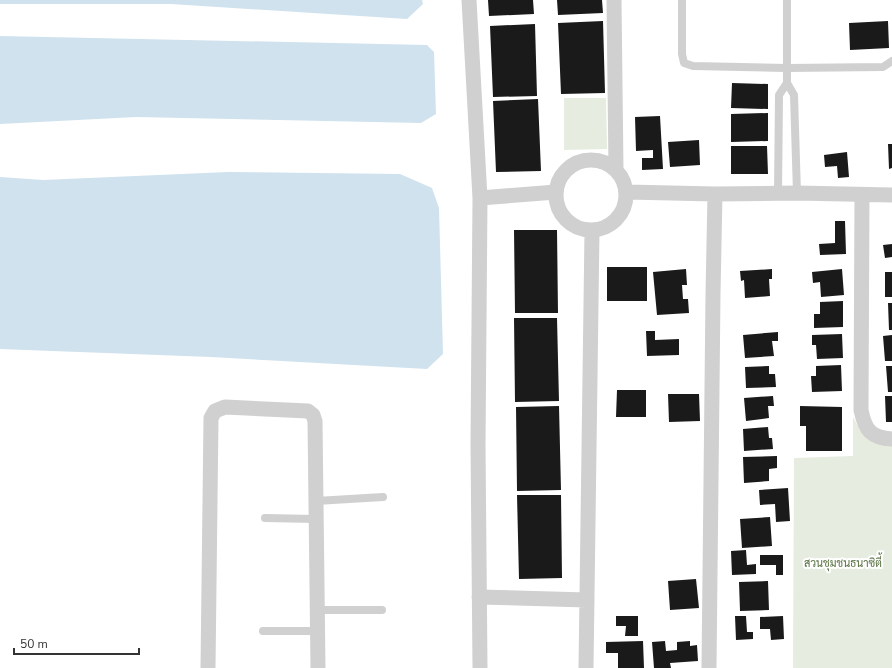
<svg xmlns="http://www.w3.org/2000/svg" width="892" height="668" viewBox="0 0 892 668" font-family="'Nunito Sans',Sarabun,sans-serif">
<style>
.green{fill:#e6ecdf}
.water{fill:#cfe2ee}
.building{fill:#1a1a1a}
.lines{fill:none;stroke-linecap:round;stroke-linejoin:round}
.lane{stroke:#d0d0d0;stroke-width:8}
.street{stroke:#d0d0d0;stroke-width:15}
.labels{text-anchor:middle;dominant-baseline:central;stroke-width:4;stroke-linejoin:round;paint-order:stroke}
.park-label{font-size:11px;fill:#56703f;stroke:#fff}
</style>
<rect width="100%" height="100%" fill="#fff"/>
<path class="green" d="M 564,98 L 606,98 L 607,149 L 564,150 Z
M 853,417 L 860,430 L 892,443 L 892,668 L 793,668 L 794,458 L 853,456 Z"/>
<path class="water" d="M 0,0 L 422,0 L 423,4 L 407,19 L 171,4 L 0,4 Z
M 0,36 L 427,45 L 434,52 L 436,114 L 421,123 L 136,117 L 0,124 Z
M 228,172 L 400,174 L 432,188 L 439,208 L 443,354 L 427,369 L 211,357 L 0,349 L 0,177 L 43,180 Z"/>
<path class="building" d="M 488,0 L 533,0 L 534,14 L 489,16 Z
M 557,0 L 602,0 L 603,13 L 558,15 Z
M 603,21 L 605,93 L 561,94 L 558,23 Z
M 888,21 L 889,48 L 850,50 L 849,23 Z
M 535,24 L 537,96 L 493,97 L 490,26 Z
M 732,83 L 768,84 L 768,109 L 731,108 Z
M 538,99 L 541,171 L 496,172 L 493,101 Z
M 768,113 L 768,141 L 731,142 L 731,114 Z
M 660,116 L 663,169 L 642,170 L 642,158 L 653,158 L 653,150 L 636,151 L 635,117 Z
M 699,140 L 700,165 L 670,167 L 668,142 Z
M 888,144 L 892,144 L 892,168 L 889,169 Z
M 731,146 L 767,146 L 768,174 L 731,174 Z
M 847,152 L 849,177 L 838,178 L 837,166 L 825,167 L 824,155 Z
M 835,221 L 845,221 L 846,254 L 820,255 L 819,244 L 835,243 Z
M 514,230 L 557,230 L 558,313 L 515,313 Z
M 892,244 L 892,257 L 885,258 L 883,245 Z
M 607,267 L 647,267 L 647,301 L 607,301 Z
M 686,269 L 687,285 L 682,285 L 683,299 L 688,299 L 689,313 L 657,315 L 653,272 Z
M 772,269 L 772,279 L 769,279 L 770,296 L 745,298 L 744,280 L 741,281 L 740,271 Z
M 842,269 L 844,295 L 821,297 L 820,282 L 813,283 L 812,272 Z
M 885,272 L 892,272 L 892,297 L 885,297 Z
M 843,301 L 843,327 L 814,328 L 814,314 L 820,314 L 820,302 Z
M 888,303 L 892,303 L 892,330 L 889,330 Z
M 514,318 L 557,318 L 559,401 L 515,402 Z
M 646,331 L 655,331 L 655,340 L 679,339 L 679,355 L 647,356 Z
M 778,332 L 778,341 L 772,341 L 774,356 L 745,358 L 743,335 Z
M 842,334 L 843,358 L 817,359 L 816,345 L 812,345 L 812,335 Z
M 892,335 L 892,361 L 885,361 L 883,336 Z
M 841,365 L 842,391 L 812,392 L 811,376 L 816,376 L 816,366 Z
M 769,366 L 769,374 L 775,374 L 776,387 L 746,388 L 745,367 Z
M 886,366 L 892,366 L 892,392 L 888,392 Z
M 617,390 L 646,390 L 646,417 L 616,417 Z
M 668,394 L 699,394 L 700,421 L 669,422 Z
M 773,396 L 774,406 L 768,406 L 769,418 L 746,421 L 744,398 Z
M 885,396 L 892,396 L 892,422 L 886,422 Z
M 559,406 L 561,490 L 517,491 L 516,407 Z
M 800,406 L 842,407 L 842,451 L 806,451 L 806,426 L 800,426 Z
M 768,427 L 769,438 L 772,438 L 773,449 L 744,451 L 743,429 Z
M 777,456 L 777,468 L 769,469 L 769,481 L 744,483 L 743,457 Z
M 788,488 L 790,521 L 776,522 L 775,504 L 760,505 L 759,490 Z
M 517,495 L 561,495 L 562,578 L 519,579 Z
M 770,517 L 772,546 L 742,548 L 740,519 Z
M 746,550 L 747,565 L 756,564 L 756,574 L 732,575 L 731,551 Z
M 760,555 L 783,555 L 783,575 L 776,575 L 776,565 L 760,565 Z
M 696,579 L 699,608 L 670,610 L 668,581 Z
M 768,581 L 769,610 L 740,611 L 739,582 Z
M 616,616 L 638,616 L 638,636 L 625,636 L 626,626 L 616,626 Z
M 735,616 L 746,616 L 747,632 L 753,632 L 753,639 L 736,640 Z
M 783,616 L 784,639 L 771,640 L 770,629 L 760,629 L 760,617 Z
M 643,641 L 644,668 L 618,668 L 618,653 L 606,653 L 606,642 Z
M 665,641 L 666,651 L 677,650 L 677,642 L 690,641 L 690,646 L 697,645 L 698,661 L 670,663 L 671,668 L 654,668 L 652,642 Z"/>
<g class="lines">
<path class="lane" d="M 682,0 L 682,54 L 684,63 L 693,66 L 787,68 L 883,67 L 892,61
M 787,83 L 794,95 L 797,193
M 778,194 L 779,95 L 787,83 L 787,0
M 316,501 L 383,497
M 265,518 L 316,519
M 317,610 L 382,610
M 263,631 L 317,631"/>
<path class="street" d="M 469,0 L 480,198
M 614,0 L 616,169
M556 195a35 35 0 1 1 70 0a35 35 0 1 1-70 0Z
M 627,192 L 715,194 L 797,193 L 892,195
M 862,195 L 861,410 C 865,430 871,438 892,439
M 479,597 L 587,600
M 208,668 L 211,418 L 215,411 L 225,407 L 308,411 L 313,415 L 315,421 L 318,668
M 480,668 L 478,444 L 480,198 L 556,192
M 586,668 L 592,231
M 709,668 L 713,294 L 715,194"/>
</g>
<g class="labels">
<g class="park-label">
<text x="843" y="563">สวนชุมชนธนาซิตี้</text>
</g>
</g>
<path d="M14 648v6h125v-6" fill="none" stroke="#333333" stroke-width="2"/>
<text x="20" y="648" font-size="12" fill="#333333" stroke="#ffffff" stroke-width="3" paint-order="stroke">50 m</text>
</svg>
